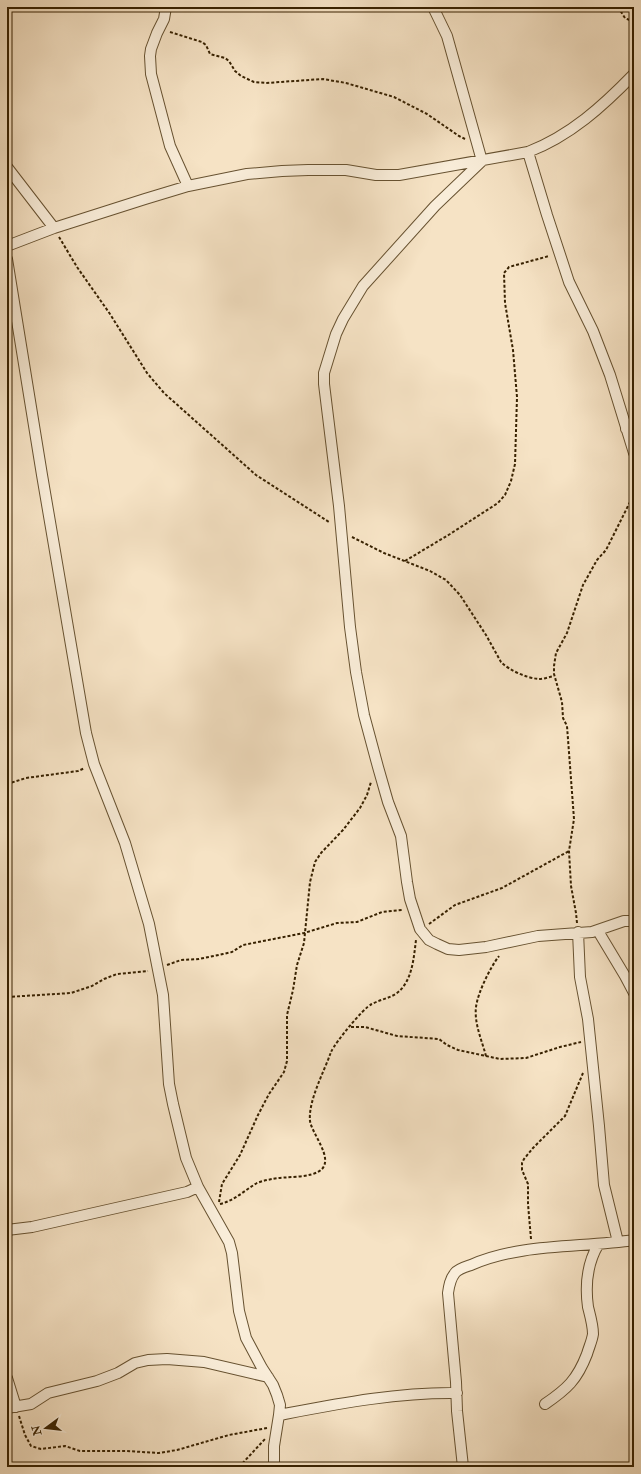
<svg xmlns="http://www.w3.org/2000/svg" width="641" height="1474" viewBox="0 0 641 1474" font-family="'IM FELL Double Pica',serif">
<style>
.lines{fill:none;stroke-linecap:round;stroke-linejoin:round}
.minor-casing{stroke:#675231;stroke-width:12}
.path{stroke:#372100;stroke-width:2;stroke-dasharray:3 2;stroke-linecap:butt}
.minor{stroke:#f9edd9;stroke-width:10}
</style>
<rect width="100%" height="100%" fill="#f6e3c5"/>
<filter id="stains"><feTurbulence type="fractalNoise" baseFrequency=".005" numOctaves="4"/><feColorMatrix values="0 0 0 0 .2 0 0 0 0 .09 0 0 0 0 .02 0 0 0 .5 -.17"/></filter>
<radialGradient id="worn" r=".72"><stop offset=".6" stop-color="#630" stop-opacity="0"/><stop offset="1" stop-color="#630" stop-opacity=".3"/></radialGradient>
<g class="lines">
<defs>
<path id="minor" d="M 166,7 L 164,19 L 157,33 L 151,49 L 150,56 L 151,74 L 170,146 L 188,186
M 433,7 L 447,36 L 482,161 L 435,206 L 363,286 L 343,319 L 336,334 L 324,373 L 324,384 L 339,506 L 350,627 L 356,672 L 364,715 L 378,767 L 388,802 L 401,836 L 407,882 L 410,899 L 420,929 L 429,940 L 437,944 L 448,949 L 459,950 L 486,947 L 538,936 L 592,932 L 624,921 L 634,921
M 528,152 L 547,215 L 569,282 L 593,331 L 610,375 L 634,453
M 7,167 L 54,228
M 7,246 L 54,228 L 145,199 L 188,186 L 247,174 L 282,171 L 308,170 L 346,170 L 376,175 L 399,175 L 528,152 C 570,136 603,106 634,74
M 7,259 L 42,475 L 86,733 L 94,764 L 125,843 L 149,924 L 163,995 L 169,1084 L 173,1104 L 186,1158 L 198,1187 L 229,1242 L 232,1253 L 239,1311 L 246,1338 L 262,1368 L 273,1385 L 277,1395 L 280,1405 L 279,1415 L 274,1446 L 274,1467
M 626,429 L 634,423
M 598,931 L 625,976 L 634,993
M 578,932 L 580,977 L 588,1019 L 599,1126 L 604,1185 L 618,1242
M 7,1230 L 32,1227 L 187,1192 L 198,1187
M 7,1378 L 16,1407
M 545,1404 C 567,1389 577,1380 587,1354 C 589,1347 592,1341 593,1334 C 593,1325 590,1315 588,1307 C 585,1285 587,1264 598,1245
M 7,1408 L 31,1404 L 48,1393 L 97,1381 L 118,1373 L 135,1363 L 148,1360 L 167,1359 L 204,1362 L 268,1377
M 279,1415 C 337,1404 397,1392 457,1393
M 463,1467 L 457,1411 L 456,1382 L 448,1293 C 449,1286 450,1279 455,1273 C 458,1269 465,1267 471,1265 C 520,1243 581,1248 634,1240"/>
</defs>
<use href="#minor" class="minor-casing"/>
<path class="path" d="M 618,7 L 625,18 L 634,22
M 170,32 L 202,42 L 206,45 L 210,54 L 225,58 L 229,61 L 235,71 L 241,76 L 254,82 L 266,83 L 323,79 L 346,83 L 394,97 L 427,114 L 459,136 L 465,139
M 59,237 L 77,267 L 110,314 L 147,373 L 164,393 L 256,475 L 329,522
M 352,537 L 384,553 L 430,571 L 446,580 L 460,595 L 486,635 L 501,662 C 509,670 526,678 539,679 C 544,679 549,677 554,676
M 405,561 L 450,534 L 498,503 L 505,495 L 511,481 L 515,464 L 517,397 L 513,350 L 505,303 L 504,273 L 509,267 L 549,256
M 7,784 L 26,778 L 78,771 L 85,768
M 577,923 L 576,913 L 571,886 L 569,851 L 574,819 L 567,726 L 563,718 L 562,702 L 554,674 L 554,666 L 556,653 L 567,633 L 583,585 L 597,560 L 606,550 L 634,494
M 429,924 L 455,905 L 502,888 L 569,851
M 167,965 L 181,960 L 199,959 L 223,954 L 232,952 L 243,945 L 304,933 L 337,923 L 357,922 L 382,912 L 402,910
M 7,997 L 71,993 L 92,986 L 104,979 L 117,974 L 148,971
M 351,1027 L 365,1027 L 397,1036 L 439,1039 L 447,1045 L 458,1050 L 500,1059 L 526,1058 L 560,1047 L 581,1042
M 486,1056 C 482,1041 474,1023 476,1007 C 478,992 490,968 499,956
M 219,1202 L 222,1184 L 240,1155 L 258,1115 L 269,1094 L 284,1072 L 287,1061 L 287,1015 L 293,990 L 297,965 L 304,943 L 310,882 L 315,862 L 321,853 L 343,830 L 360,808 L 367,795 L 371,782
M 220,1204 C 234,1201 245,1190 257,1183 C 262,1181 267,1180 272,1179 C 284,1176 312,1179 322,1169 C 333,1157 312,1134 310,1121 C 308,1101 324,1072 331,1052 C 335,1043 363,1008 372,1004 C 383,998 395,998 403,987 C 413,974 414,955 416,940
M 531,1239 L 528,1204 L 528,1184 L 522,1170 L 522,1163 L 524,1159 L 533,1148 L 565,1116 L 583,1073
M 19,1416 L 25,1435 L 31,1446 L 41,1449 L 65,1446 L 80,1451 L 127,1451 L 159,1453 L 177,1450 L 229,1435 L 267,1428
M 239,1467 L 265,1439"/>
<use href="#minor" class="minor"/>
</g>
<rect width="641" height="1474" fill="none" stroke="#f6e3c5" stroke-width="24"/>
<rect x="8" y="8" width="625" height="1458" fill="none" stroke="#372100" stroke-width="2"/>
<rect x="12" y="12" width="617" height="1450" fill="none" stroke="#372100"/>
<g transform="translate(46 1428) rotate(255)" stroke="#f9edd9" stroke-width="3" paint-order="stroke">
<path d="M0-3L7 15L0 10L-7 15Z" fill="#372100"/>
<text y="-6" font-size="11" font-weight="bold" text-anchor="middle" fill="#372100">N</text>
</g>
<rect width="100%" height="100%" filter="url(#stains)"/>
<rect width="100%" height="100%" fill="url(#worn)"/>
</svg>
